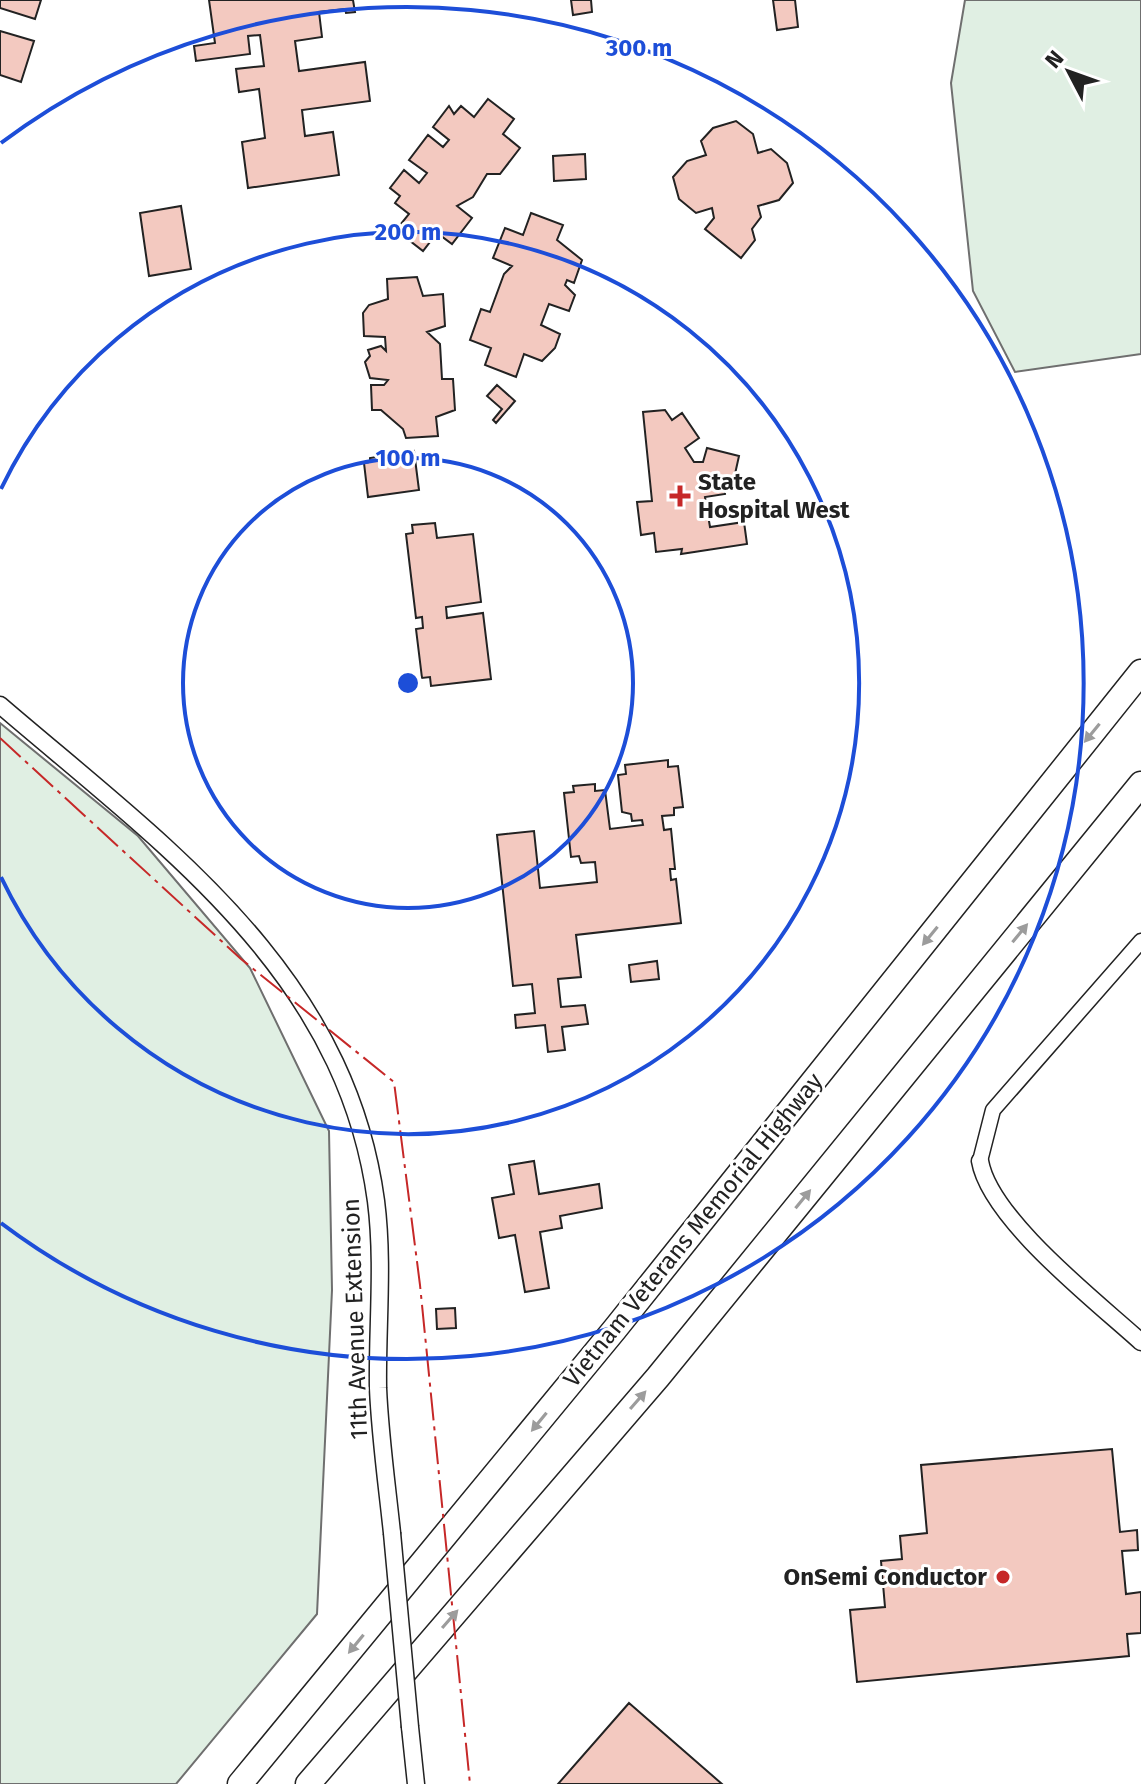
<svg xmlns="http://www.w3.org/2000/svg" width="1141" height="1784" viewBox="0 0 1141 1784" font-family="'Fira Sans',sans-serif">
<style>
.green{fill:#e0efe3;stroke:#6f6f6f;stroke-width:2}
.building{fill:#f3c9c0;stroke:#222;stroke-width:2}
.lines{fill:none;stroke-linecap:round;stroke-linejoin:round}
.minor-casing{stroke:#222;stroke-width:17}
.tertiary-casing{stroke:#222;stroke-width:19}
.motorway-casing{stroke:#222;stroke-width:27}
.minor{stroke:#fff;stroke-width:14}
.tertiary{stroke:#fff;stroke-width:16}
.motorway{stroke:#fff;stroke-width:24}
.tertiary-bridge-casing{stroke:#222;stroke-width:19;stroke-linecap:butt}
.tertiary-bridge{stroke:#fff;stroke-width:16}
.power{stroke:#c62828;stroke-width:2;stroke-dasharray:28 6 4 6;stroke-linecap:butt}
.oneway{fill:#9c9c9c}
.ring{fill:none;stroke:#1d4ed8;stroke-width:4}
.poi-dot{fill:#c62828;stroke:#fff;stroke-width:3}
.labels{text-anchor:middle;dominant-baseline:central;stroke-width:6;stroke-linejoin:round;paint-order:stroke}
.poi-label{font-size:24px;font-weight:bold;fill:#222;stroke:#fff;text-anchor:start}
.street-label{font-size:24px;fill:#222;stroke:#fff}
.centre{fill:#1d4ed8;stroke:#fff;stroke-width:4}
.ring-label{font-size:24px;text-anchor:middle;font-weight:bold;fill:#1d4ed8;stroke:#fff;stroke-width:6;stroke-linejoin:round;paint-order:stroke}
</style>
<rect width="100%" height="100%" fill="#fff"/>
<path class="green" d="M 965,0 L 1141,0 L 1141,354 L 1015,372 L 973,291 L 951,83 Z
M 0,723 L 138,836 L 250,968 L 329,1131 L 332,1290 L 317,1614 L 176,1784 L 0,1784 Z"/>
<path class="building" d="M 0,0 L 41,0 L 35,19 L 0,8 Z
M 209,0 L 353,0 L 355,12 L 346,13 L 345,9 L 319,12 L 322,37 L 295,41 L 299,71 L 365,62 L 370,101 L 302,110 L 305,136 L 333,132 L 339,175 L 248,188 L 242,142 L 265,138 L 259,89 L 239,92 L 236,69 L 264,66 L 260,35 L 248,36 L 250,54 L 196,61 L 194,46 L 215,43 Z
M 571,0 L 591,0 L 592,12 L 573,15 Z
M 773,0 L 795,0 L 798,27 L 777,30 Z
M 0,31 L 34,41 L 21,82 L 0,75 Z
M 488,99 L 514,119 L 503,134 L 520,148 L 500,174 L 487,174 L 473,197 L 457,206 L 472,218 L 452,244 L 437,233 L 423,251 L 396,230 L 409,214 L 395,203 L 400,196 L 390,188 L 404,170 L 419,183 L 427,173 L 409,160 L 428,135 L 443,147 L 449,140 L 433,127 L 449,106 L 454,114 L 461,106 L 474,117 Z
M 736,121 L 753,134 L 758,153 L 771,149 L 787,163 L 793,183 L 779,200 L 758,206 L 761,217 L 752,229 L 755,240 L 741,258 L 705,229 L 714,218 L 712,208 L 696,213 L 679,199 L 673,177 L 687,161 L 706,155 L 701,141 L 713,128 Z
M 585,154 L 586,179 L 554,181 L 553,156 Z
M 181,206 L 191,269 L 149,276 L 140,213 Z
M 531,213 L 563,225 L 557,240 L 582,260 L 574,283 L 567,280 L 565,285 L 575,295 L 569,311 L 549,304 L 541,325 L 560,334 L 555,348 L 542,361 L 524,354 L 516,377 L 485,365 L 491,348 L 470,340 L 481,309 L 490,312 L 504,274 L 512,266 L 493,258 L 505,228 L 523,235 Z
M 417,277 L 423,296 L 443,294 L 445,326 L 427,332 L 440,344 L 442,379 L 453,379 L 455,410 L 436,417 L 438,436 L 406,438 L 403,429 L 381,410 L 372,410 L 371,385 L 384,385 L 388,380 L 370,378 L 365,362 L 370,356 L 368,350 L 381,346 L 386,351 L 385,337 L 364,336 L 363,313 L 369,305 L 388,299 L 387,279 Z
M 497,385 L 515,401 L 496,423 L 493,420 L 502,409 L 487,396 Z
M 665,410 L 672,420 L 682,413 L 699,438 L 685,448 L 694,462 L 703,462 L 707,448 L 739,456 L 733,483 L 724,484 L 725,494 L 705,497 L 710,527 L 744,522 L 747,544 L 681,554 L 682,549 L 656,552 L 654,533 L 641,535 L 637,502 L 652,501 L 643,412 Z
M 414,451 L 419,490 L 368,497 L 364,463 L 370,462 L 370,458 Z
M 435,523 L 437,538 L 473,534 L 481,602 L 446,607 L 447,618 L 483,613 L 491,679 L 431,686 L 430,677 L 422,678 L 416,629 L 423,628 L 422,617 L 416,618 L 406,534 L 413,533 L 412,525 Z
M 668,760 L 668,767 L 678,766 L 683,807 L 674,808 L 674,815 L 662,816 L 664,830 L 671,829 L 675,869 L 670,869 L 671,880 L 676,879 L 681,923 L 576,935 L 581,977 L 558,979 L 561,1007 L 585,1005 L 588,1024 L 562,1027 L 565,1050 L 548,1052 L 545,1025 L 516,1028 L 515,1015 L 535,1013 L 532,984 L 513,986 L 497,835 L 534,831 L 540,888 L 597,882 L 595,862 L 581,863 L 579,856 L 571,857 L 564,793 L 574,792 L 573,786 L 595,784 L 595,791 L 605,790 L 610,829 L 643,825 L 642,820 L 632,821 L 631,814 L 622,812 L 618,775 L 626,774 L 625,765 Z
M 657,961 L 659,979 L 631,982 L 629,965 Z
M 534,1161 L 539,1194 L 599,1184 L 602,1208 L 560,1216 L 562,1228 L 540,1232 L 549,1288 L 525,1292 L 515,1235 L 499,1238 L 492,1198 L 514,1194 L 509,1165 Z
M 455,1308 L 456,1328 L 437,1329 L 436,1309 Z
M 1112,1449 L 1120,1532 L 1137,1530 L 1138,1550 L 1122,1551 L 1126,1594 L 1141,1592 L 1141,1633 L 1127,1634 L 1129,1656 L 857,1682 L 850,1610 L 885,1607 L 881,1561 L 902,1559 L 900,1536 L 927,1533 L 921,1465 Z
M 629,1703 L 722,1784 L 558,1784 Z"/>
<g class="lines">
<defs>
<path id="minor" d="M 980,1161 L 993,1110 L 1141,941"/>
<path id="tertiary" d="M 0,705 C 163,845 345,971 376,1201 C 384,1263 377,1327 378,1388 C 380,1436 387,1485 392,1533
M 980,1161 C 990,1219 1096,1301 1141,1342
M 410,1727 L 416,1784"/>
<path id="motorway" d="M 240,1784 L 615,1329 L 1141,672
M 308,1784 L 658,1377 L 1141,784"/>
</defs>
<use href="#minor" class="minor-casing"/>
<use href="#tertiary" class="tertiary-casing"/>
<use href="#motorway" class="motorway-casing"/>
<use href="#minor" class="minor"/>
<use href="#tertiary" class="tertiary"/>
<use href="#motorway" class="motorway"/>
<defs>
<path id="tertiary-bridge" d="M 392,1533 L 410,1727"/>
</defs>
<use href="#tertiary-bridge" class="tertiary-bridge-casing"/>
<use href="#tertiary-bridge" class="tertiary-bridge"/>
<path class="power" d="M 0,738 L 241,959 L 394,1082 L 420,1285 L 470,1784"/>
</g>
<defs><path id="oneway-solid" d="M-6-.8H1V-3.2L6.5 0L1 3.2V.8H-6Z" transform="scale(2)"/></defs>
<g class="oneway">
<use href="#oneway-solid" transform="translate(1092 733) rotate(129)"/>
<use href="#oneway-solid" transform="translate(1020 933) rotate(-51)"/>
<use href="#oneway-solid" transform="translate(930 936) rotate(129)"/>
<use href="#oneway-solid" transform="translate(803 1199) rotate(-51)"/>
<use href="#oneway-solid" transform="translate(638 1400) rotate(-49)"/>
<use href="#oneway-solid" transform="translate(539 1422) rotate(129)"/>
<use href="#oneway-solid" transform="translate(450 1619) rotate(-49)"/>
<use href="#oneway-solid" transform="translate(356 1644) rotate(129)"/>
</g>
<g class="ring">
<circle cx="408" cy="683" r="225"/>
<path d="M1 489A451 451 0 1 1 1 877"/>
<path d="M1 143A676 676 0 1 1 1 1223"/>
</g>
<g class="poi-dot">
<path d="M676 484h8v8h8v8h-8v8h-8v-8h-8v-8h8z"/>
<circle cx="1003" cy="1577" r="8"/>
</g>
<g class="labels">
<g class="poi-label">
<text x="698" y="482">State<tspan x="698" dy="28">Hospital West</tspan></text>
<text x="987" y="1577" text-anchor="end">OnSemi Conductor</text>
</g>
<g class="street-label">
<text transform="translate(693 1230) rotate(-51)">Vietnam Veterans Memorial Highway</text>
<text transform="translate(355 1319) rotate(-92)">11th Avenue Extension</text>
</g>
</g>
<circle cx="408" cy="683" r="12" class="centre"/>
<g class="ring-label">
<text x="639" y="56">300 m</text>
<text x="408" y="240">200 m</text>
<text x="408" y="466">100 m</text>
</g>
<g transform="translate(1069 72) rotate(311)" stroke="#ffffff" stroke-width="6" paint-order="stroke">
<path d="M0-6L14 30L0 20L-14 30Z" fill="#222222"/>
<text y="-12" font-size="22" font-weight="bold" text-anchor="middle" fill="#222222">N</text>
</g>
</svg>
